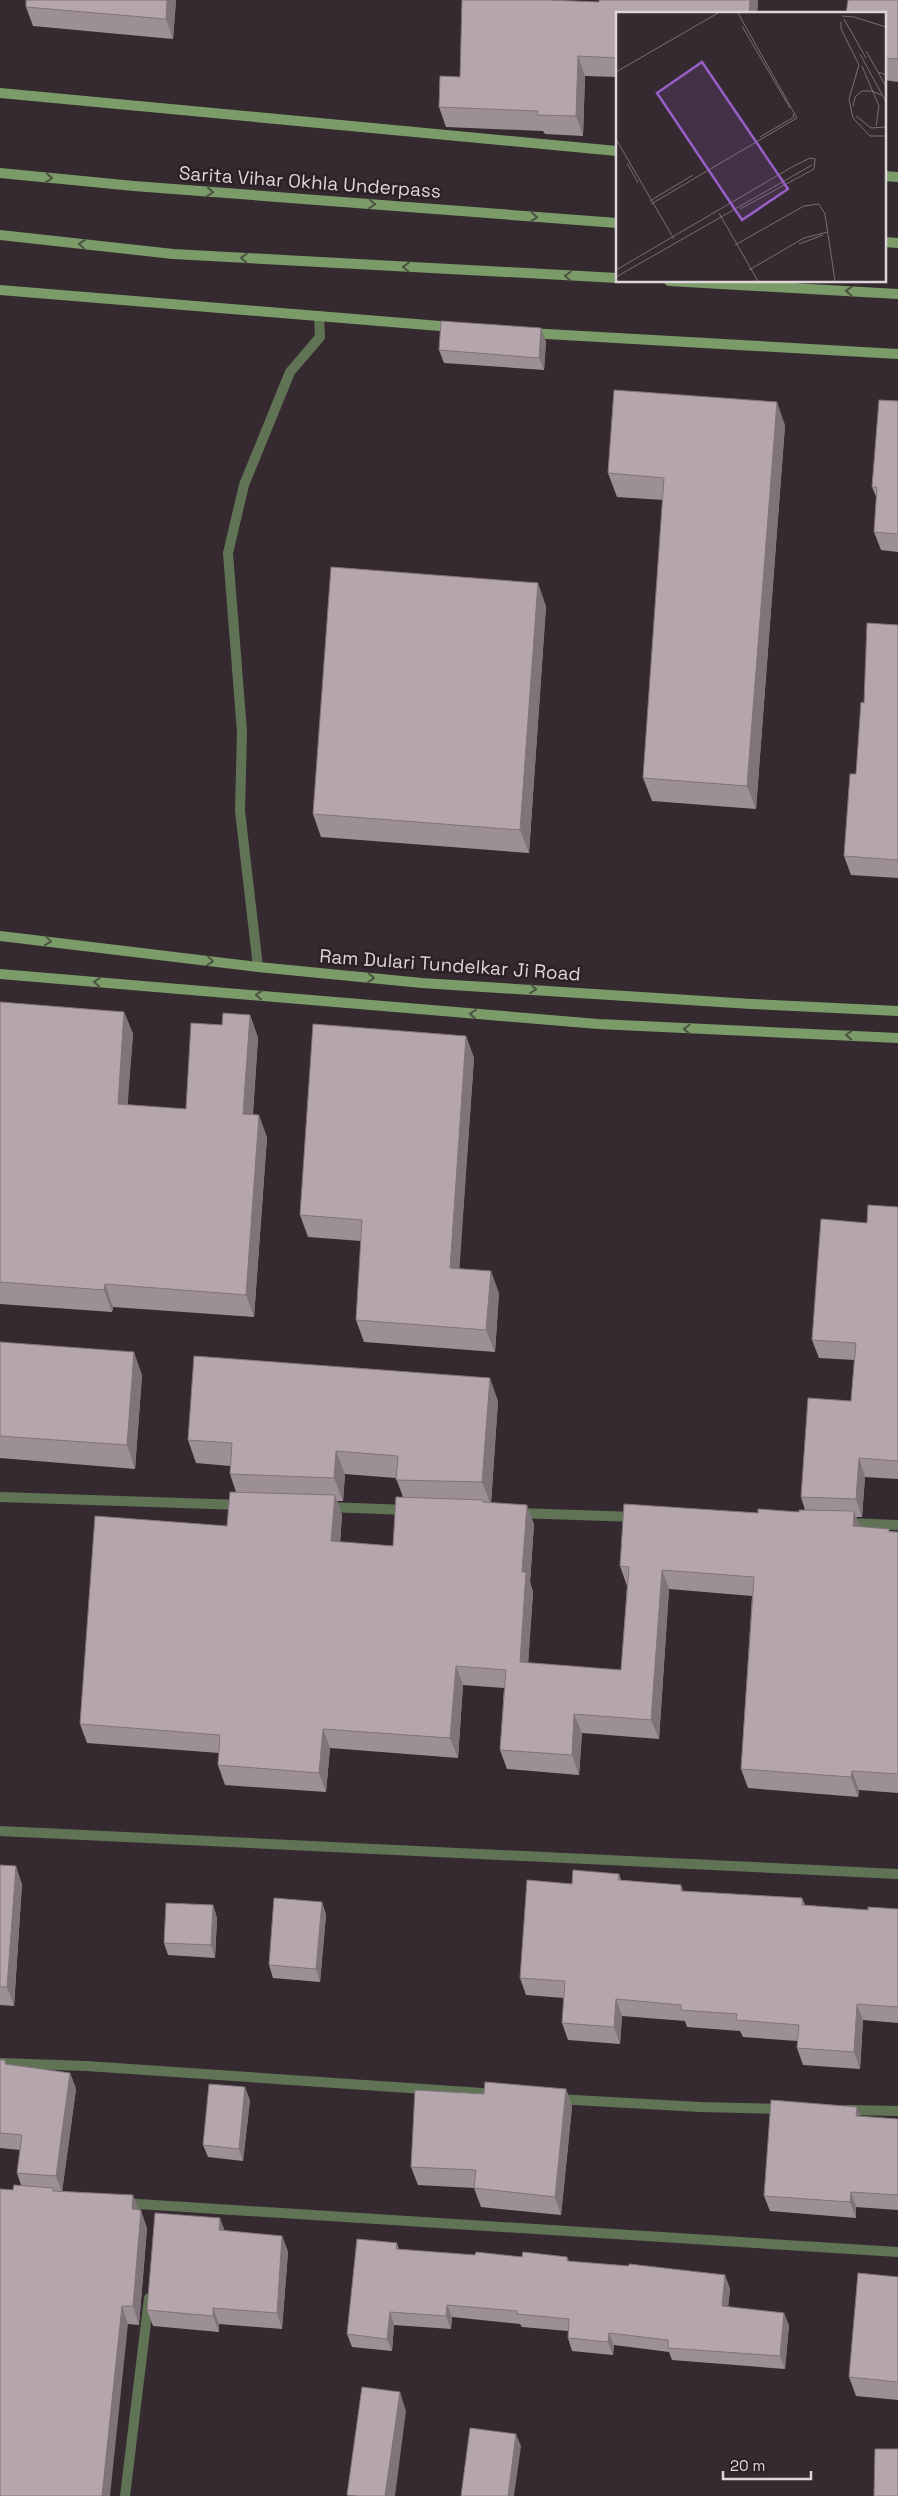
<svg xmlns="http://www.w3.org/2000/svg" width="898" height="2496" viewBox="0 0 898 2496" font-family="'Space Grotesk',sans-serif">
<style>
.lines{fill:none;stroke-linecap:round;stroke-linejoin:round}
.street{stroke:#607455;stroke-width:10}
.secondary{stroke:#7b9c69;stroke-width:10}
.wall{fill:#9c8f95;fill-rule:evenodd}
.shaded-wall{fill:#7f7479}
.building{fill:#b5a6ad;stroke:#7f7479}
.oneway{stroke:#4c5241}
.labels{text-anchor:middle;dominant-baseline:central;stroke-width:5;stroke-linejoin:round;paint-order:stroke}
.street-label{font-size:19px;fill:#ddd5d9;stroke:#2c2127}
.inset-road{fill:none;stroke:#796e74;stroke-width:1}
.view{fill:#985fc7;fill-opacity:0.15;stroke:#985fc7;stroke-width:2.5}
.inset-edge{fill:none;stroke:#ddd5d9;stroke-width:2.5}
</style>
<rect width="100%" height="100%" fill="#362a31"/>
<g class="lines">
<path class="street" d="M 258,967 L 240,811 L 242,732 L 228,553 L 244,485 L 290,372 L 320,337 L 319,316
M 0,1497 L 242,1505
M 327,1507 L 407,1510
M 517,1513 L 637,1517
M 847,1523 L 898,1525
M 0,1831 L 898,1874
M 0,2063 L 86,2066 L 497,2094
M 557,2099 L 700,2107 L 782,2109
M 847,2110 L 898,2111
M 123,2203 L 898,2252
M 125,2496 L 149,2298"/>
<path class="secondary" d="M 0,93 L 617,151
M 0,173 L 134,186 L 617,223
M 884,176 L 898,177
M 0,235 L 173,254 L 617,278
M 884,242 L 898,243
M 669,281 L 898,294
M 0,290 L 452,327
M 529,333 L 898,354
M 0,936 L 258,967 L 422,983 L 751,1004 L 898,1011
M 0,974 L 598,1024 L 898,1038"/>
</g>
<path class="wall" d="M 176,0 L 173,39 L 33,26 L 26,7 Z
M 758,0 L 757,14 L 617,14 L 617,77 L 585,76 L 583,136 L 545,134 L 543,131 L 446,127 L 439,107 L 460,77 L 599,2 Z
M 898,0 L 898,82 L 884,80 L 884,14 Z
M 546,341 L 544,370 L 444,363 L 439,350 Z
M 898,401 L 898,552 L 881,550 L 874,532 L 877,499 L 872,487 Z
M 785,425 L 756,809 L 652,801 L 643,778 L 663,500 L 617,497 L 608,473 Z
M 546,606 L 529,853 L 321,837 L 313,814 Z
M 898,625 L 898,878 L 851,875 L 844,856 L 856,774 L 864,703 Z
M 0,1002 L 124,1012 L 133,1034 L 127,1105 L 186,1109 L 222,1025 L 250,1015 L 258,1038 L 253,1114 L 267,1137 L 254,1317 L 113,1307 L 112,1312 L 0,1304 Z
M 466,1036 L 474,1058 L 459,1268 L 499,1293 L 495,1352 L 364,1342 L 356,1320 L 361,1241 L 308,1237 L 300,1215 Z
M 898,1207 L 898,1479 L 865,1477 L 862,1517 L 856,1517 L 860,1527 L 898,1532 L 898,1793 L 859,1790 L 858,1797 L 748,1788 L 741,1769 L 752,1596 L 669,1589 L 659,1739 L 582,1733 L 579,1775 L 507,1769 L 500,1750 L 504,1688 L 463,1685 L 458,1758 L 330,1748 L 326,1792 L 225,1785 L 218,1765 L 219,1753 L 87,1743 L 80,1724 L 227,1526 L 236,1492 L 230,1474 L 230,1466 L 196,1463 L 188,1440 L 498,1401 L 491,1502 L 534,1524 L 530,1582 L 533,1592 L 528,1663 L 621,1670 L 627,1586 L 620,1566 L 758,1513 L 799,1512 L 805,1510 L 801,1497 L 851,1401 L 854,1360 L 819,1358 L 812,1340 L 867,1223 ZM 345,1474 L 396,1478 L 403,1497 L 393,1546 L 340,1542 L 342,1515 L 337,1501 L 343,1501 Z
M 0,1342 L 142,1375 L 135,1469 L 0,1458 Z
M 0,1865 L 22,1884 L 14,2006 L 0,2005 Z
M 619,1874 L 621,1880 L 681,1885 L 683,1891 L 802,1898 L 805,1905 L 868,1910 L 898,1909 L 898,2023 L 863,2020 L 860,2069 L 803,2065 L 797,2048 L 797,2041 L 743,2037 L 740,2031 L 687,2027 L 685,2021 L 622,2016 L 620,2044 L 568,2040 L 562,2023 L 564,1998 L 526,1995 L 520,1978 L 572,1884 Z
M 322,1902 L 326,1915 L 320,1982 L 273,1978 L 269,1965 Z
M 213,1905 L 217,1918 L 215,1958 L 168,1955 L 164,1943 Z
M 0,2060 L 5,2060 L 6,2064 L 70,2073 L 76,2089 L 62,2192 L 139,2210 L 147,2228 L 139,2325 L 128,2324 L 13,2190 L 21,2185 L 17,2173 L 20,2150 L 0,2148 Z
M 566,2089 L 572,2107 L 561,2215 L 481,2207 L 474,2188 L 418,2185 L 411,2167 L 484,2094 Z
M 250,2100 L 243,2161 L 208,2157 L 203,2145 Z
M 860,2116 L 898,2119 L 898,2210 L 856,2207 L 856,2218 L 770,2211 L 764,2196 Z
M 225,2231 L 282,2236 L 288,2252 L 282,2329 L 219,2324 L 219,2332 L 153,2326 L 147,2310 Z
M 397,2243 L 399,2250 L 475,2255 L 522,2257 L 567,2257 L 569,2261 L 730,2288 L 728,2307 L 789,2325 L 785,2369 L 672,2360 L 669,2352 L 614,2345 L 613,2355 L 572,2351 L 568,2338 L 568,2331 L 522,2327 L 520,2324 L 452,2317 L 451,2329 L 394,2325 L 392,2351 L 352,2347 L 347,2334 Z
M 898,2277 L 898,2400 L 856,2396 L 849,2377 Z"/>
<path class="shaded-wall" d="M 167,0 L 176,0 L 173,39 L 166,19 Z
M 750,0 L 758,0 L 757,14 L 749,14 Z
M 578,56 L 585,76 L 583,136 L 576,116 Z
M 541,328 L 546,341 L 544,370 L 539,358 Z
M 777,402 L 785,425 L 756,809 L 747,786 Z
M 538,583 L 546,606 L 529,853 L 520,830 Z
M 124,1012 L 133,1034 L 126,1127 L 118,1104 Z
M 250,1015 L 258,1038 L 251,1136 L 243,1114 Z
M 466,1036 L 474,1058 L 458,1290 L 450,1268 Z
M 259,1115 L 267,1137 L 254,1317 L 246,1295 Z
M 491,1271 L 499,1293 L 495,1352 L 486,1330 Z
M 105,1284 L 113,1307 L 112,1312 L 104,1290 Z
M 134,1352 L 142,1375 L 135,1469 L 127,1445 Z
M 490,1378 L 498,1401 L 491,1505 L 482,1482 Z
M 336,1451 L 345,1474 L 343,1501 L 334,1478 Z
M 859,1458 L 865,1477 L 862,1517 L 856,1499 Z
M 335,1495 L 342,1515 L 339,1560 L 331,1541 Z
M 527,1505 L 534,1524 L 530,1582 L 533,1592 L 527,1682 L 520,1662 L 522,1572 Z
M 854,1511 L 861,1531 L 853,1526 Z
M 662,1570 L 669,1589 L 659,1739 L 651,1720 Z
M 456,1666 L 463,1685 L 458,1758 L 450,1738 Z
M 574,1714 L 582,1733 L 579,1775 L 572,1755 Z
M 323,1729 L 330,1748 L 326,1792 L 319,1773 Z
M 852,1771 L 859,1790 L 858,1797 L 851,1777 Z
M 16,1866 L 22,1884 L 14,2006 L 7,1987 Z
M 322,1902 L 326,1915 L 320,1982 L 316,1969 Z
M 213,1905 L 217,1918 L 215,1958 L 211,1945 Z
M 616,1999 L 622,2016 L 620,2044 L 614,2027 Z
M 857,2004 L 863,2020 L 860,2069 L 854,2052 Z
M 70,2073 L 76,2089 L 62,2192 L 56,2176 Z
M 245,2087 L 250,2100 L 243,2161 L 239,2149 Z
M 566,2089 L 572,2107 L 561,2215 L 555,2197 Z
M 857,2107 L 863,2122 L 856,2116 Z
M 851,2192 L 856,2207 L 856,2218 L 850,2202 Z
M 133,2195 L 140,2213 L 132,2209 Z
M 141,2210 L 147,2228 L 139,2325 L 133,2306 Z
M 220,2218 L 226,2234 L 219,2230 Z
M 282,2236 L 288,2252 L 282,2329 L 277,2313 Z
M 725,2275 L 730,2288 L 727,2319 L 722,2306 Z
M 447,2305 L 452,2317 L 451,2329 L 446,2316 Z
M 122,2306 L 128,2324 L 110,2496 L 102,2496 Z
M 213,2308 L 219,2324 L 219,2332 L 213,2316 Z
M 390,2312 L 394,2325 L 392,2351 L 387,2339 Z
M 784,2313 L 789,2325 L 785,2369 L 780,2356 Z
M 609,2333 L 614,2345 L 613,2355 L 608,2342 Z
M 400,2392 L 406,2411 L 395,2496 L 385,2496 Z
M 516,2434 L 521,2446 L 514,2496 L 508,2496 Z"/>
<path class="building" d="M 26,0 L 167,0 L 166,19 L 26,7 Z
M 462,0 L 548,0 L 599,2 L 599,0 L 750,0 L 749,14 L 617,14 L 617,58 L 578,56 L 576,116 L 537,115 L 538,111 L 439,107 L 440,76 L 460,77 Z
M 848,0 L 898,0 L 898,59 L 884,58 L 884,14 L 846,14 Z
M 441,321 L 541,328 L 539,358 L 439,350 Z
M 614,390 L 777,402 L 747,786 L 643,778 L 664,478 L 608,473 Z
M 879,400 L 898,401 L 898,534 L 874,532 L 877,487 L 872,487 Z
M 331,567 L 538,583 L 520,830 L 313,814 Z
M 867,623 L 898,625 L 898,860 L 844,856 L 850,774 L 856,774 L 861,702 L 864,703 Z
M 0,1002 L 124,1012 L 118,1104 L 186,1109 L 191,1023 L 222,1025 L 223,1013 L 250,1015 L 243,1114 L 259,1115 L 246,1295 L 105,1284 L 104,1290 L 0,1282 Z
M 313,1024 L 466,1036 L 450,1268 L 491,1271 L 486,1330 L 356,1320 L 362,1220 L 300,1215 Z
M 868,1205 L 898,1207 L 898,1461 L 859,1458 L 856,1499 L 801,1497 L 808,1398 L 851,1401 L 856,1343 L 812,1340 L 821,1219 L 867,1223 Z
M 0,1342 L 134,1352 L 127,1445 L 0,1436 Z
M 194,1356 L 490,1378 L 482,1482 L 396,1480 L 398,1456 L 336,1451 L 334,1478 L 230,1474 L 232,1443 L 188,1440 Z
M 230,1492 L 335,1495 L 331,1541 L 393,1546 L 396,1497 L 483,1500 L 483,1502 L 527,1505 L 522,1572 L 526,1572 L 520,1662 L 621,1670 L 629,1567 L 620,1566 L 624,1504 L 758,1513 L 758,1509 L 799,1512 L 799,1510 L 854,1511 L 853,1526 L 889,1529 L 889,1532 L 898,1532 L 898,1774 L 852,1771 L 851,1777 L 741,1769 L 754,1577 L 662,1570 L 651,1720 L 574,1714 L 572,1755 L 500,1750 L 506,1670 L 456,1666 L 450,1738 L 323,1729 L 319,1773 L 218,1765 L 220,1735 L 80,1724 L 95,1516 L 227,1526 Z
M 0,1865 L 16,1866 L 7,1987 L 0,1987 Z
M 573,1870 L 619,1874 L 618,1880 L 681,1885 L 681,1891 L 802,1898 L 802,1905 L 868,1910 L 868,1907 L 898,1909 L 898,2007 L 857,2004 L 854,2052 L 797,2048 L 799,2025 L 736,2020 L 737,2014 L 681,2010 L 681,2005 L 616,1999 L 614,2027 L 562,2023 L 565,1981 L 520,1978 L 527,1880 L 572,1884 Z
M 274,1898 L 322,1902 L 316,1969 L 269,1965 Z
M 166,1903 L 213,1905 L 211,1945 L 164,1943 Z
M 0,2060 L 5,2060 L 5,2064 L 70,2073 L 56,2176 L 17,2173 L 22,2135 L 0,2133 Z
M 485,2082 L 566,2089 L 555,2197 L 474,2188 L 476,2170 L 411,2167 L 415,2090 L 484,2094 Z
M 209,2084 L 245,2087 L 239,2149 L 203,2145 Z
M 771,2100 L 857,2107 L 856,2116 L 898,2119 L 898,2195 L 851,2192 L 850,2202 L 764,2196 Z
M 14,2185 L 53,2188 L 53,2191 L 133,2195 L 132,2209 L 141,2210 L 133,2306 L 122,2306 L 102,2496 L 0,2496 L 0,2189 L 13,2190 Z
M 155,2213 L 220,2218 L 219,2230 L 282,2236 L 277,2313 L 213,2308 L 213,2316 L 147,2310 Z
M 357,2239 L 397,2243 L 396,2249 L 475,2255 L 476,2252 L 522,2257 L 523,2252 L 567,2257 L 567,2261 L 629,2266 L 629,2264 L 725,2275 L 722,2306 L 784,2313 L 780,2356 L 668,2348 L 668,2340 L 609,2333 L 608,2342 L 568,2338 L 569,2319 L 517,2314 L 517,2311 L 447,2305 L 446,2316 L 390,2312 L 387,2339 L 347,2334 Z
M 858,2273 L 898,2277 L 898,2382 L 849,2377 Z
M 362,2387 L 400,2392 L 385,2496 L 357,2496 L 347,2495 Z
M 470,2428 L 516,2434 L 508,2496 L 461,2496 Z
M 875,2449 L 898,2449 L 898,2496 L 874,2496 Z"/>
<defs><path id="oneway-chevron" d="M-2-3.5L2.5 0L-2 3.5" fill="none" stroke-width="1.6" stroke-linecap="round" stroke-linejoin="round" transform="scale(1.25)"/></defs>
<g class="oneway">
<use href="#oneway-chevron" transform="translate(49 178) rotate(5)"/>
<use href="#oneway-chevron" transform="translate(210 192) rotate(4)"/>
<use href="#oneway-chevron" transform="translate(372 204) rotate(4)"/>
<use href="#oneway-chevron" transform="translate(534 217) rotate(4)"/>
<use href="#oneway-chevron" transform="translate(82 244) rotate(-174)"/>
<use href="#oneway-chevron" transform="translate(244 258) rotate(-177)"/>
<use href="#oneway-chevron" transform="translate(406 267) rotate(-177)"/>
<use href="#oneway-chevron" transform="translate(568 276) rotate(-177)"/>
<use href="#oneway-chevron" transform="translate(849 291) rotate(-177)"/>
<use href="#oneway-chevron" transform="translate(48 941) rotate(7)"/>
<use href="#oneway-chevron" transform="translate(210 961) rotate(7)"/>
<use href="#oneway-chevron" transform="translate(371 978) rotate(5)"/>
<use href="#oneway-chevron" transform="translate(97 982) rotate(-175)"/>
<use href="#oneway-chevron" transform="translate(533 989) rotate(4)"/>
<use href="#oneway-chevron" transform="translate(259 995) rotate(-175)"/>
<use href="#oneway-chevron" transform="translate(473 1014) rotate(-175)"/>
<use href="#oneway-chevron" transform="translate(687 1029) rotate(-178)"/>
<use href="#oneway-chevron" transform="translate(849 1035) rotate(-176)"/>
</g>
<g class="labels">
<g class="street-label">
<text transform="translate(310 182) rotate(4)">Sarita Vihar Okhla Underpass</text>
<text transform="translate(450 965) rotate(4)">Ram Dulari Tundelkar Ji Road</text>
</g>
</g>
<g transform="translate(616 12)">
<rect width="270" height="270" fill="#362a31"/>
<path class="inset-road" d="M 226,4 L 238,5 L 270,15M 228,7 L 250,46M 225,10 L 225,17 L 243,53 L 233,87 L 237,106 L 254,124 L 270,124M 126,14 L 174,96M 250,39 L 262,60 L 270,63M 244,42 L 270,90M 246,54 L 263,94 L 260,114M 0,60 L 102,1M 262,60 L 270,75M 237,94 L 239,85 L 246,79 L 256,79 L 265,83M 240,104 L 255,116 L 270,115M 144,125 L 178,105 L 177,102M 0,127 L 58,227M 11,151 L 22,171M 34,189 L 77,163M 35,192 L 181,106 L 122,1M 103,201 L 142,269M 183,232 L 207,223M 119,233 L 188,194 L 203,192 L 209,202 L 219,269M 0,258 L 176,155 L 194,146 L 199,147 L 198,157 L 124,197M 133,258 L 188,226 L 212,220M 0,265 L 196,153"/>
<path class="view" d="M 86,50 L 172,177 L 126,208 L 41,81 Z"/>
<rect width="270" height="270" class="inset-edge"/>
</g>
<path d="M723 2471v8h88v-8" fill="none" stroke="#ddd5d9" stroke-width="2.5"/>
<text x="730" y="2471" font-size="15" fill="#ddd5d9" stroke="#2c2127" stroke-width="4" paint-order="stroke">20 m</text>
</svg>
